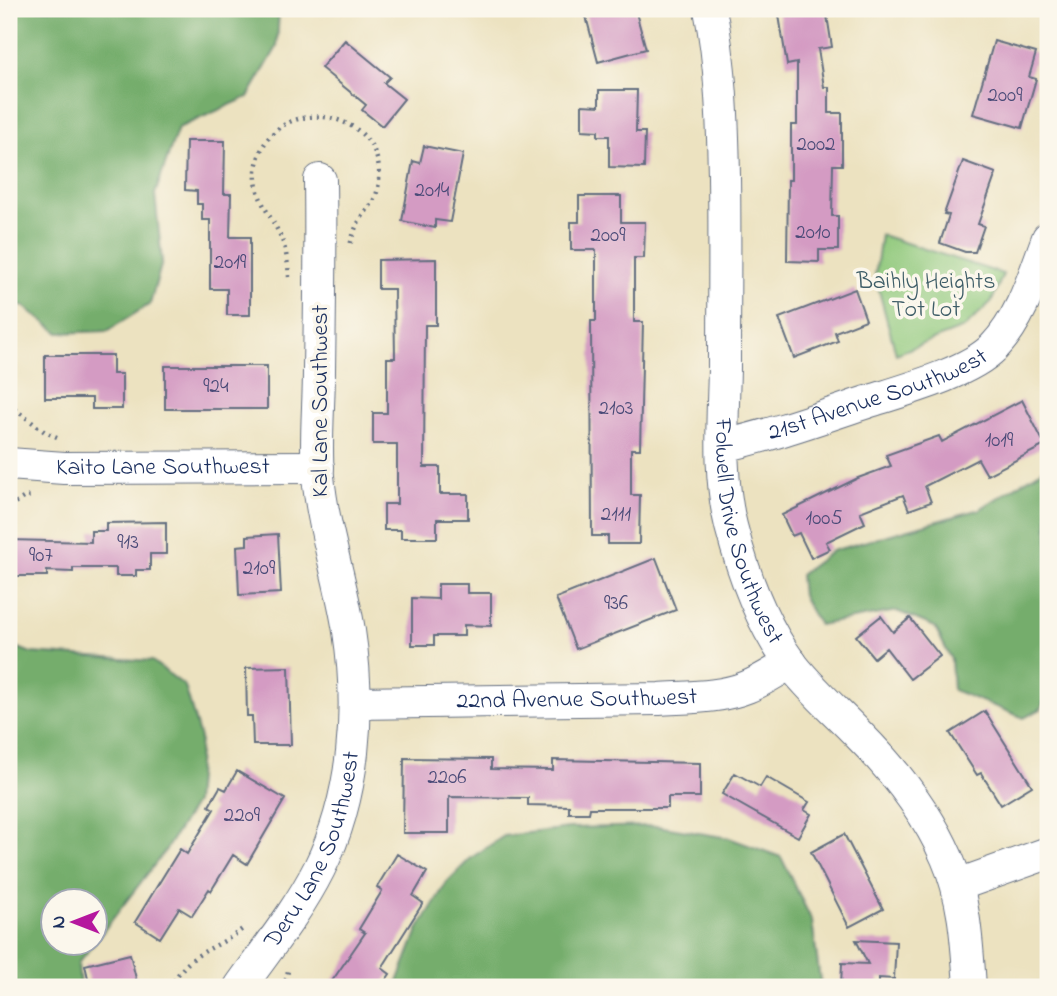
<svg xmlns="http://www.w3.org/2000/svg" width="1057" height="996" viewBox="0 0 1057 996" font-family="'Indie Flower',sans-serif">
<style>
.green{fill:#91c97d;stroke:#567c6e;stroke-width:2}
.forest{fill:#74ad6c;stroke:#486e65;stroke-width:2}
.building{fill:#d49bc3}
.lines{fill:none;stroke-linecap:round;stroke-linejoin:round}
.street-casing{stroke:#646e80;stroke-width:34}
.path{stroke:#646e80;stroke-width:4.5;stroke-dasharray:2 5;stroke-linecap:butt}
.street{stroke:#fff;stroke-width:32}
.labels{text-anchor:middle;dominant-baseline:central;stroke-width:7;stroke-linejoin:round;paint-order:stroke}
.number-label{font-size:21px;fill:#494a77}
.park-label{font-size:24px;fill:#3e5d67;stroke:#fbf7ec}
.street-label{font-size:24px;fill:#1b2f5e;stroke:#fbf7ec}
</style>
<rect width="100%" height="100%" fill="#fbf7ec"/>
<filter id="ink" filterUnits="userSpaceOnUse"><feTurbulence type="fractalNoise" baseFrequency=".0143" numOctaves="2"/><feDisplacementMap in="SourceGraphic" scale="14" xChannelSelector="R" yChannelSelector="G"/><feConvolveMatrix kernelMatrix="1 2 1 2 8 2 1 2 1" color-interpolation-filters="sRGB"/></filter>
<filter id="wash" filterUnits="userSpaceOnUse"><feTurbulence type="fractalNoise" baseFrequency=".00686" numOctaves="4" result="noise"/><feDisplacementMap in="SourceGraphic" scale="28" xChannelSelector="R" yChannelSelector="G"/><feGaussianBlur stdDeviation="1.57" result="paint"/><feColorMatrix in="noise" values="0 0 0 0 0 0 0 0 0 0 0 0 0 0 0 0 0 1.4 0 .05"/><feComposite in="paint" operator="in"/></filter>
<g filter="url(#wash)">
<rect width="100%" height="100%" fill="#ece2c0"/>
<path class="green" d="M 881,235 L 1003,274 L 992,301 L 964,328 L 896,354 L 875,276 Z"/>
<path class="forest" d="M 9,9 L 279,9 L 277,47 L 248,97 L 178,128 L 155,194 L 162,262 L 150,304 L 107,331 L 59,333 L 23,306 L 9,303 Z
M 1048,466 L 1048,691 L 1041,709 L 1024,718 L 953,690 L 951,659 L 935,627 L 897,611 L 819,625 L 802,596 L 800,575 L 832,551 L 980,509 Z
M 9,644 L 31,653 L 152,661 L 185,686 L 200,738 L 195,803 L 165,851 L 94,943 L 94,902 L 52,902 L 52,944 L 94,944 L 78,963 L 80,987 L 9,987 Z
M 657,826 L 729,838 L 781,857 L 812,921 L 821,987 L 396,987 L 418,930 L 447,882 L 471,858 L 504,836 L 569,828 Z"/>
<g id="blocks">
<path class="building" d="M 584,9 L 635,9 L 646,49 L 598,62 Z
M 778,9 L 826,9 L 832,47 L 818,49 L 824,87 L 829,87 L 829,113 L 842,113 L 842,165 L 833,165 L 832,216 L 838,216 L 838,250 L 819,250 L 819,262 L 787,261 L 788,180 L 791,180 L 791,125 L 797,125 L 797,63 L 787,65 Z
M 345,40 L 390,77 L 384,83 L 404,99 L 382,126 L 362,110 L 366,105 L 321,68 Z
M 994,41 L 1036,53 L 1029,77 L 1036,79 L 1022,128 L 973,114 Z
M 599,90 L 637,90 L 636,132 L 645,132 L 644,168 L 609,167 L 609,136 L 598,136 L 598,131 L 582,130 L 582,105 L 599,106 Z
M 186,141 L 225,141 L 224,194 L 231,194 L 230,237 L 250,237 L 250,315 L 227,315 L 227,289 L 210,289 L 210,220 L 202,220 L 202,204 L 197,204 L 197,191 L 185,190 Z
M 424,146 L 463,154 L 450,222 L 435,220 L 435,228 L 402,221 L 413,161 L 420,163 Z
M 963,161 L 996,173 L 978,224 L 984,226 L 975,252 L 965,252 L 940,243 L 949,215 L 944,214 Z
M 579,196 L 621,196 L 621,222 L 645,222 L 644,258 L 634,258 L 634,322 L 643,322 L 640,449 L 631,449 L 631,495 L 640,495 L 639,544 L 608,544 L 608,536 L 592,536 L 591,321 L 596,321 L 596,250 L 571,250 L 571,222 L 579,222 Z
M 436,259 L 436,325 L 425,325 L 424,467 L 440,467 L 440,494 L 468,494 L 468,519 L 437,519 L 437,538 L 401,538 L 401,530 L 384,530 L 384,504 L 397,504 L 397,444 L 373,444 L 373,413 L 387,413 L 387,358 L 395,358 L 394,289 L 378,289 L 378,260 Z
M 855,289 L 866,320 L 835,332 L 838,341 L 794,358 L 779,318 Z
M 45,355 L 113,355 L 113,374 L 122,374 L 122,409 L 92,409 L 92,398 L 45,398 Z
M 165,366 L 267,366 L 267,409 L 165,409 Z
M 1022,400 L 1045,445 L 987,475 L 978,459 L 925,486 L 931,502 L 909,510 L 903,495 L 860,512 L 865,523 L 826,542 L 830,549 L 811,558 L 799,533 L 792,536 L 782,515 L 858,478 L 891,466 L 886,455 L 939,436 L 942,442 Z
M 166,522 L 166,554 L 150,554 L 150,570 L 136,570 L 136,576 L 116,576 L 116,568 L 73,568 L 73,572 L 47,571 L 47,576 L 9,576 L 9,540 L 91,542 L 91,531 L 106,531 L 106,523 Z
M 278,534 L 281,593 L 239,595 L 237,546 L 247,545 L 247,536 Z
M 656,558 L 676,610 L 576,649 L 556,598 Z
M 438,584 L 467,584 L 467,593 L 491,593 L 491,626 L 464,625 L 464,636 L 434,636 L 434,645 L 412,645 L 412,598 L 438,599 Z
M 881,616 L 893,632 L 910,618 L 940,656 L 910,679 L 886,648 L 874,658 L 856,636 Z
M 289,667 L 291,745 L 253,745 L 252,716 L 247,716 L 246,668 Z
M 985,711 L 1032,786 L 1001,805 L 981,773 L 977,775 L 950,733 Z
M 404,758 L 491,759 L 491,769 L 553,770 L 553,760 L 700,763 L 700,797 L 668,797 L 668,808 L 590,808 L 589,813 L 569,813 L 569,806 L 528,805 L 528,798 L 449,797 L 449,833 L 403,833 Z
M 237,771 L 285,799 L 247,864 L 233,855 L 211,891 L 209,889 L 192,916 L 179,908 L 160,938 L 135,922 L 180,849 L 187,854 L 214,809 L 209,806 L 220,787 L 226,790 Z
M 735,773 L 760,787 L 766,777 L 809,802 L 804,810 L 811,814 L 798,837 L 722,794 Z
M 844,834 L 883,909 L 849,927 L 811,852 Z
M 397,854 L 427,872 L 413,896 L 423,903 L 382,968 L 390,974 L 381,987 L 328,987 L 365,933 L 359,929 L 382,891 L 377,887 Z
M 856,940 L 896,942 L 894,979 L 879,978 L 879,987 L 841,987 L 842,963 L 868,964 Z
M 130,954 L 138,987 L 90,987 L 85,965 Z"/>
</g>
</g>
<g filter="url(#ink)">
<use href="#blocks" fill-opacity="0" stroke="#646e80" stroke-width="2"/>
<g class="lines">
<defs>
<g id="street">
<path id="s1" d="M 710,9 C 721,64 723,121 724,177 C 725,241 724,304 724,368 C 723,419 718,475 731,526 C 743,573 760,621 789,661 C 809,688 835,710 858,734 C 893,769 927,812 947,858 C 965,899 967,943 970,987"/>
<path id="s2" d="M 723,446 C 772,435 819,418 867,402 C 901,391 969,373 994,347 C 1022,318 1034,275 1048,238"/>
<path id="s3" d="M 9,464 L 64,468 L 318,467"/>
<path id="s4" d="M 355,703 L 659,699 C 688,697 720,698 747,687 C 762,681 776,671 791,663"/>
<path d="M 958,885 L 1048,853"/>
<path id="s5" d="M 240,987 C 267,949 298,911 319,869 C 355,797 361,710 349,631 C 341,579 323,529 318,476 C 315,441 319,405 319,370 C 320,307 321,243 320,180"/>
</g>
</defs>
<use href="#street" class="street-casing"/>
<path class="path" d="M 289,277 C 288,263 286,248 280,235 C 270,214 254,197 256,171 C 264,88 393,105 378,188 C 375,204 364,212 357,225 C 354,231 352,239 350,245
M 9,405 L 45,432 L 57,437
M 9,506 L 25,497 L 31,496
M 171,987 C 188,950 216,951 245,927
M 284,987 L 288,971"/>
<use href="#street" class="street"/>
</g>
</g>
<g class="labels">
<g class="number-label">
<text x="1005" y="96">2009</text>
<text x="816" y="145">2002</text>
<text x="432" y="191">2014</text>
<text x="813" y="233">2010</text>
<text x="608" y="236">2009</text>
<text x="230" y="263">2019</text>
<text x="216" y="387">924</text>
<text x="616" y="409">2103</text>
<text x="999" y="441">1019</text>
<text x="616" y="515">2111</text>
<text x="824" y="519">1005</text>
<text x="128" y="543">913</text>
<text x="41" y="556">907</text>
<text x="259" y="569">2109</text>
<text x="616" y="604">936</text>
<text x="447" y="778">2206</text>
<text x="242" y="816">2209</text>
</g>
<g class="park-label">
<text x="926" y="282">Baihly Heights<tspan x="926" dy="28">Tot Lot</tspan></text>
</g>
<g class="street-label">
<text stroke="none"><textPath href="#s2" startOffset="163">21st Avenue Southwest</textPath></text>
<text transform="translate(321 401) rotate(-90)">Kal Lane Southwest</text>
<text stroke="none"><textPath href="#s3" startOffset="154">Kaito Lane Southwest</textPath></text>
<text stroke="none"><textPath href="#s1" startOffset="527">Folwell Drive Southwest</textPath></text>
<text stroke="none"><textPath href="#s4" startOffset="222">22nd Avenue Southwest</textPath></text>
<text stroke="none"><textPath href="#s5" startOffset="158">Deru Lane Southwest</textPath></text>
</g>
</g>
<rect width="1057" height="996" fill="none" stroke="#fbf7ec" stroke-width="35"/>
<g transform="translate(74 922) rotate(270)"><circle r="33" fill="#fbf7ec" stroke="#a1a7b3" stroke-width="2"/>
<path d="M0-5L12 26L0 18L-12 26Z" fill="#b5179e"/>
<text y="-10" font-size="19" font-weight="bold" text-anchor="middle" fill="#1b2f5e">N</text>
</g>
</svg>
